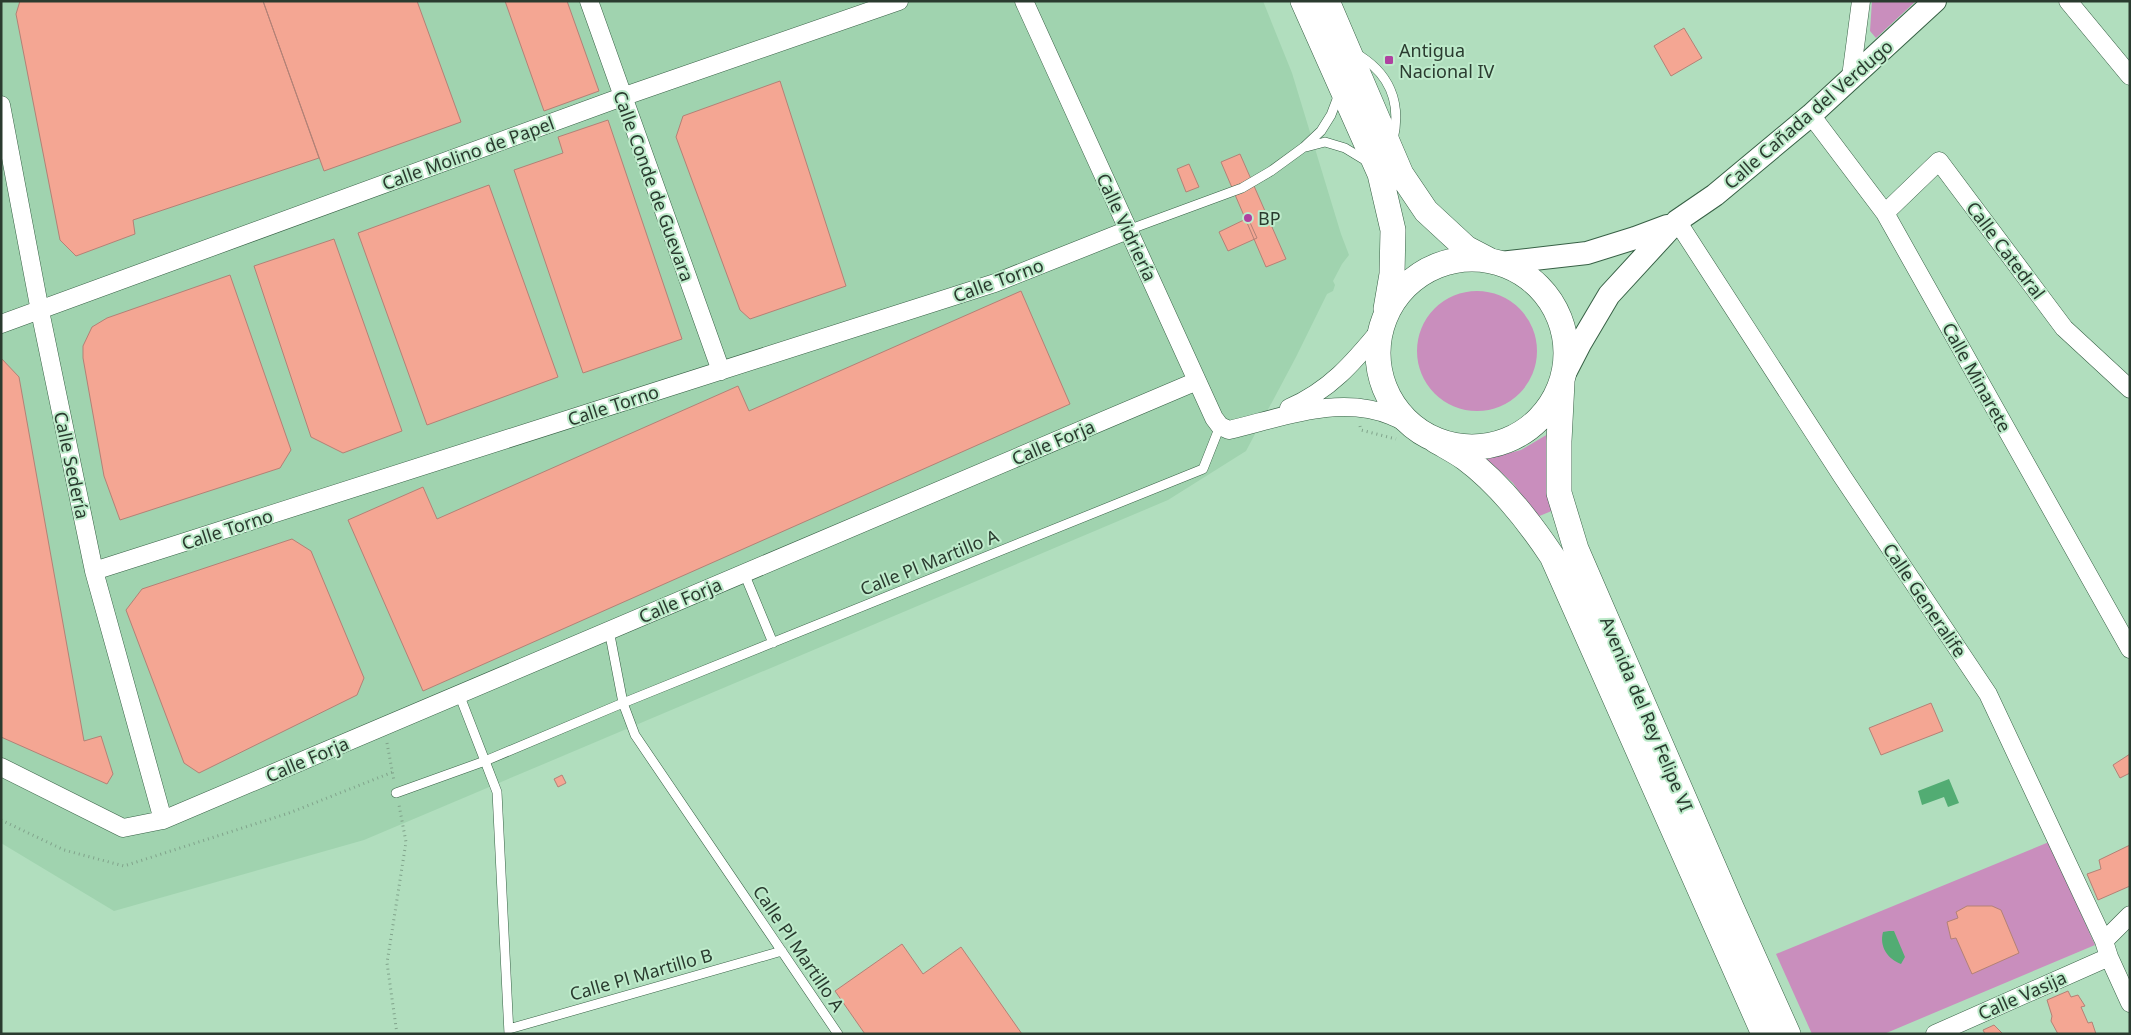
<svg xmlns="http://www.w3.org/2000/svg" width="2131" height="1035" viewBox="0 0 2131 1035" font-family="'Noto Sans',sans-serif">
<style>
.built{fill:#a0d3af}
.green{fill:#c98ebd}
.water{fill:#52ac73}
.building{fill:#f4a693;stroke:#b38176}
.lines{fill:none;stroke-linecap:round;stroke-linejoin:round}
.service-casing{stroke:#376045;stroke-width:10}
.minor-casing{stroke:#376045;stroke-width:19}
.tertiary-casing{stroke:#376045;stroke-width:24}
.secondary-casing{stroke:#376045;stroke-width:26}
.path{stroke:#80a38b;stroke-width:3;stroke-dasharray:1 4;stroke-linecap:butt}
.service{stroke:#fff;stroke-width:9}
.minor{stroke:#fff;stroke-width:18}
.tertiary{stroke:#fff;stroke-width:22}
.secondary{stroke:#fff;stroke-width:25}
.poi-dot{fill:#af41a0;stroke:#beebcb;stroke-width:2}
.labels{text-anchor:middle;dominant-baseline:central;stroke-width:4;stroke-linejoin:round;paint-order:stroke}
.poi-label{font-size:18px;fill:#2a3b2f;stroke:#beebcb;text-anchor:start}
.street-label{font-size:18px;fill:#2a3b2f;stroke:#beebcb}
</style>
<rect width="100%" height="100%" fill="#b1debe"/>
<path class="built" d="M 1,1 L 1263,1 L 1292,73 L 1341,234 L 1349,255 L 1342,264 L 1333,281 L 1335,285 L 1333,291 L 1327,294 L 1296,357 L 1246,451 L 1168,500 L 364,840 L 114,911 L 1,843 Z"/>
<path class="green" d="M 1872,1 L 1916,1 L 1876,38 L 1870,31 Z
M1417 351a60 60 0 1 1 120 0a60 60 0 1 1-120 0Z
M 1548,434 L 1554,510 L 1537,517 L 1513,483 L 1486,459 L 1521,450 Z
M 2049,842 L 2095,945 L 1884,1034 L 1812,1034 L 1776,954 Z"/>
<path class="water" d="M 1949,779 L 1959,803 L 1948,807 L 1944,797 L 1922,805 L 1918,791 Z
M 1889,931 L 1894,931 L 1905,957 L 1901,964 C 1888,959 1879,947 1883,932 Z"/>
<path class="building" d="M 20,1 L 263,1 L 319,158 L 133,220 L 135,234 L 76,256 L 60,240 L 16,14 Z
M 263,1 L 417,1 L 461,122 L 324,171 Z
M 505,1 L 567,1 L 599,91 L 544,111 Z
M 1684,28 L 1702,58 L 1671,76 L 1654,46 Z
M 780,81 L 846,286 L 750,319 L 740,310 L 676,137 L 683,116 Z
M 608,120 L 682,339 L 583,373 L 514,170 L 563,153 L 558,137 Z
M 1240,154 L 1286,259 L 1266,267 L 1221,162 Z
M 1189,164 L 1199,187 L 1186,192 L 1177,169 Z
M 489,185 L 558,377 L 427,425 L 358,233 Z
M 1248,218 L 1257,238 L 1228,251 L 1219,232 Z
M 334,239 L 402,431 L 343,453 L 311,437 L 254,266 Z
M 230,275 L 291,450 L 280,468 L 120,520 L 104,476 L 83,358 L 83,346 L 92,327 L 107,318 Z
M 1021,291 L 1070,404 L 423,691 L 348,520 L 423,487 L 437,519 L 738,386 L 749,411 Z
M 1,358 L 19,377 L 84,741 L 101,736 L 113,774 L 107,784 L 1,737 Z
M 292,539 L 311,551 L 364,678 L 357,695 L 199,773 L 184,763 L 126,610 L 142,589 Z
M 1931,703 L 1943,731 L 1881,755 L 1869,728 Z
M 2130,754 L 2130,773 L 2120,778 L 2113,765 Z
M 562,775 L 566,783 L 558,787 L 554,779 Z
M 2130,845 L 2130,886 L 2098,900 L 2087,874 L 2101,869 L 2099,860 Z
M 1967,906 L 1992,906 L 2001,910 L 2019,953 L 1972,974 L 1956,938 L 1951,939 L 1947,922 L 1958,918 L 1956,912 Z
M 902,944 L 923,974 L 961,947 L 1022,1034 L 865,1034 L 835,991 Z
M 2068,991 L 2071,997 L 2078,995 L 2085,1006 L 2081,1007 L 2088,1023 L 2092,1022 L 2096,1034 L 2058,1034 L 2051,1021 L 2052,1016 L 2047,1000 Z
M 1994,1025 L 2003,1034 L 1985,1034 L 1983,1030 Z"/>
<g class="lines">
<defs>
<path id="service" d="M 1355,53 C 1389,72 1402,102 1393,140
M 1306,147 L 1325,142 L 1345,148 L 1368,162
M 1128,230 L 1242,188 L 1271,171 L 1304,147 L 1321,131 L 1331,115 L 1339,94
M 744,573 L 773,643
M 609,630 L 623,703 L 635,735 L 838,1034
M 459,694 L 497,792 L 509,1034
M 396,793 L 485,761 L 623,703 L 1203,469 L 1220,426
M 509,1029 L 782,951"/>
<path id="minor" d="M 589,1 L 721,371
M 1024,1 L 1214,418 L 1220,426 L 1229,430 C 1281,418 1339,394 1392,416 C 1400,419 1408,424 1415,429
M 2068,1 L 2130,76
M 1851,77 L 1861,1
M 1,105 L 40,311 L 94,571 L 163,820
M 1811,115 L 1885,213 L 2130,649
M 1885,213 L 1939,161 L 2064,328 L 2130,389
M 1677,221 L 1842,476 L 1988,694 L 2104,941 L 2109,957 L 2130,1003
M 1,324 L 622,97 L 899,1
M 1289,408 C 1330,390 1353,363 1381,329
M 94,571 L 995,283 L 1128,230
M 1,767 L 123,828 L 163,820 L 1197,381
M 2104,941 L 2130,915
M 1935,1034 L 2109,957"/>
<path id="tertiary" d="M 1500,263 L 1587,253 L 1635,238 L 1667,226
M 1564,375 L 1580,344 L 1609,295 L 1677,221 L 1715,195 L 1811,115 L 1935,1"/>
<path id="secondary" d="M 1303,1 L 1380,174 L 1393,230 L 1392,274 L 1386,309
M 1327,1 L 1401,174 L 1426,211 L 1466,248 L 1489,260
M1378 353a94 94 0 1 1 188 0a94 94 0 1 1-188 0Z
M 1562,382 L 1559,441 L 1559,493 L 1576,549 L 1731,907 L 1788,1034
M 1435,440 C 1445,446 1455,451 1465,458 C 1500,484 1528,520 1552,556 L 1764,1034"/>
</defs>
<use href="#service" class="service-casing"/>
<use href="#minor" class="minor-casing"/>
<use href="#tertiary" class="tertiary-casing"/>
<use href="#secondary" class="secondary-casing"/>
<path class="path" d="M 1360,426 L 1361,430 L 1396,439
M 387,743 L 394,781
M 1,820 L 64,850 L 124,866 L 289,813 L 393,772
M 397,1034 L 387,963 L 406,842 L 399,805"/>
<use href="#service" class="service"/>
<use href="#minor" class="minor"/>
<use href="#tertiary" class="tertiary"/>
<use href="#secondary" class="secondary"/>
</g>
<g class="poi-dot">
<rect x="1384" y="55" width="10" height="10" rx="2.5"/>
<circle cx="1248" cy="218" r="5"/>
</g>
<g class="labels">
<g class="poi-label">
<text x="1399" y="50">Antigua<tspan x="1399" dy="21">Nacional IV</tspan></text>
<text x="1258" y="218">BP</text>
</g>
<g class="street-label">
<text transform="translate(1808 114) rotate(-41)">Calle Cañada del Verdugo</text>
<text transform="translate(468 153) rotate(-20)">Calle Molino de Papel</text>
<text transform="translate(654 186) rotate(70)">Calle Conde de Guevara</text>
<text transform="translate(1127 227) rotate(65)">Calle Vidriería</text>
<text transform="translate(2006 250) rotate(53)">Calle Catedral</text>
<text transform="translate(998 280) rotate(-20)">Calle Torno</text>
<text transform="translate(1977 377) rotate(61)">Calle Minarete</text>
<text transform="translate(613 405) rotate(-18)">Calle Torno</text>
<text transform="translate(1053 442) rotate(-23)">Calle Forja</text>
<text transform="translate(72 465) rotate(78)">Calle Sedería</text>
<text transform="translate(227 529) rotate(-18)">Calle Torno</text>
<text transform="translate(929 562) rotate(-22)">Calle Pl Martillo A</text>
<text transform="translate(680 600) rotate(-23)">Calle Forja</text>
<text transform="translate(1925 600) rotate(56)">Calle Generalife</text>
<text transform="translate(1647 714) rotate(67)">Avenida del Rey Felipe VI</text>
<text transform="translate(307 759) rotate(-23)">Calle Forja</text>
<text transform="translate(799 948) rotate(56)">Calle Pl Martillo A</text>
<text transform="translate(641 974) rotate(-16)">Calle Pl Martillo B</text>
<text transform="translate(2022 995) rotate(-24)">Calle Vasija</text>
</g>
</g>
<rect width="2131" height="1035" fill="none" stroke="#2a3b2f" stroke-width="5"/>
</svg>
